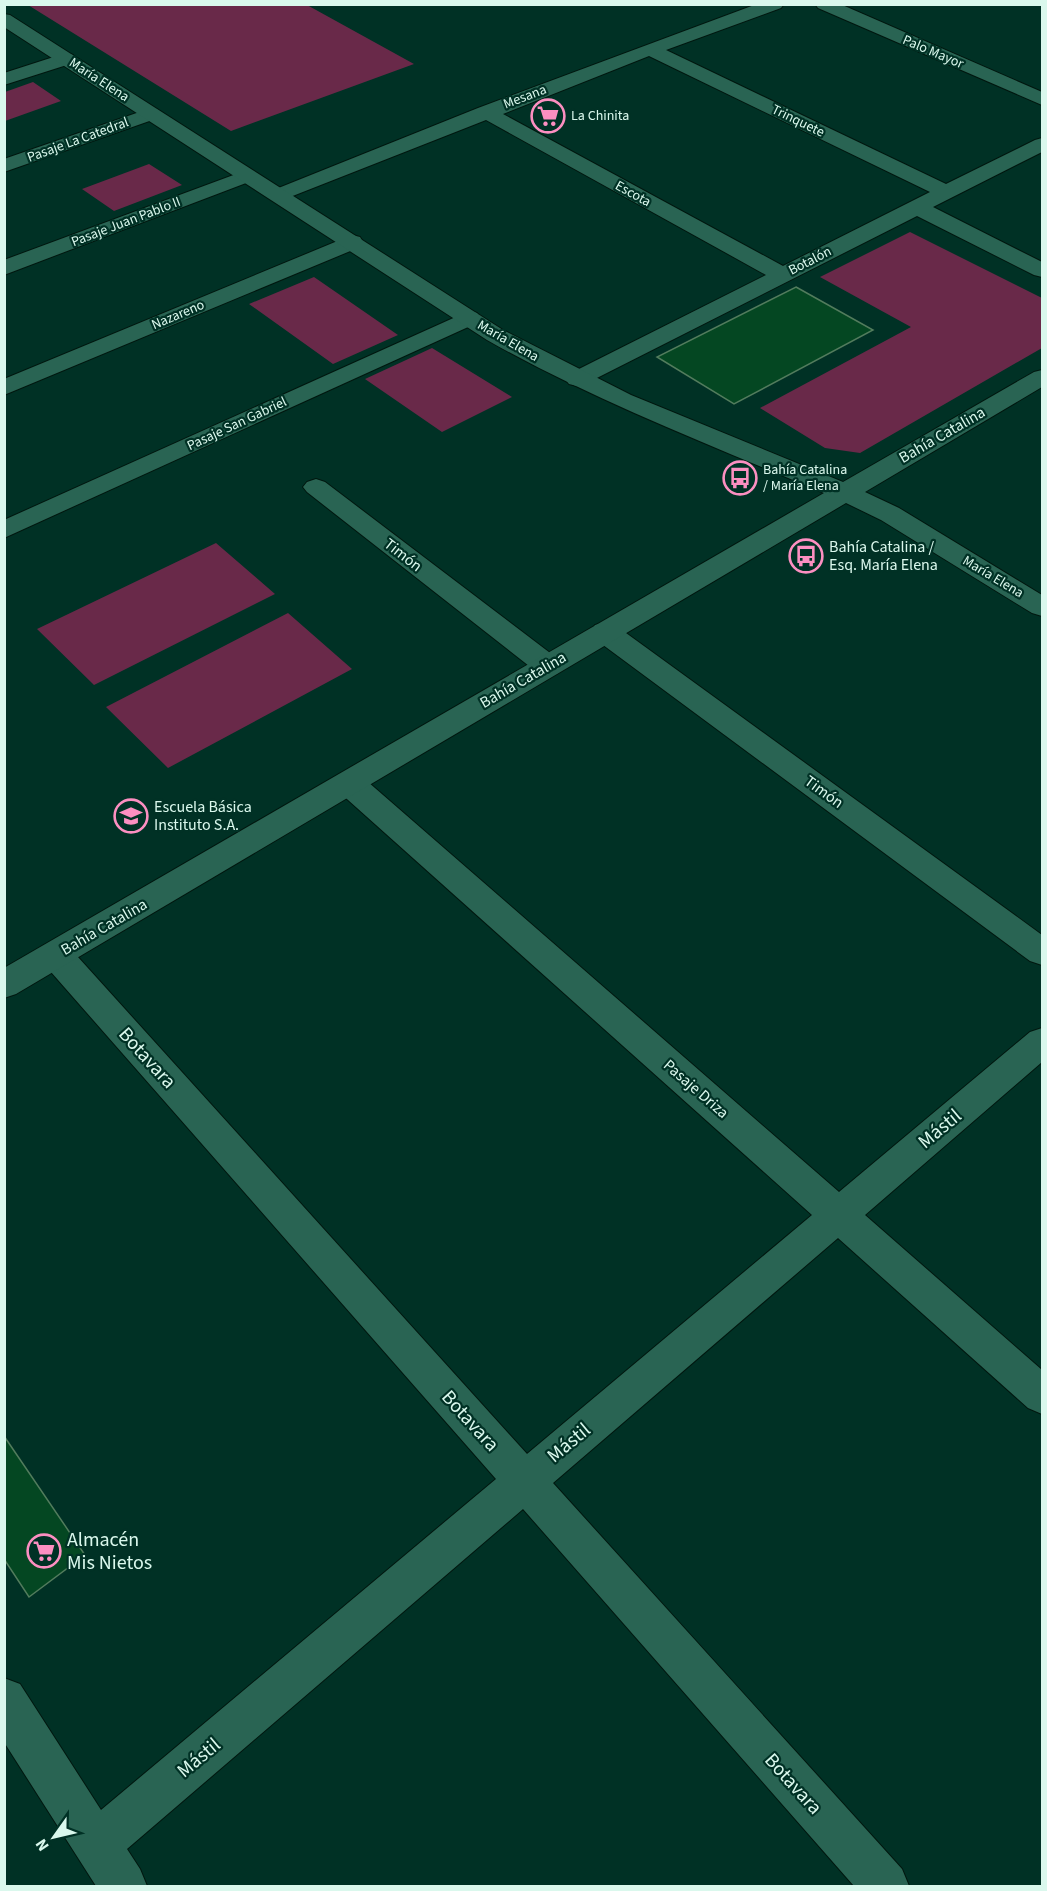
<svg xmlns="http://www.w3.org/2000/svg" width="1047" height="1891" viewBox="0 0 1047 1891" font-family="'Source Sans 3',sans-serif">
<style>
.green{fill:#692949}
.building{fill:#044722;stroke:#527c5d;stroke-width:1.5}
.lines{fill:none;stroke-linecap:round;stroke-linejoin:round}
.minor-casing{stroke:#00170f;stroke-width:2}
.tertiary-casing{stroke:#00170f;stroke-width:2}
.minor{fill:#296453;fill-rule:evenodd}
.tertiary{fill:#296453;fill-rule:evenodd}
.labels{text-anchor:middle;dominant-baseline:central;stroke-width:4.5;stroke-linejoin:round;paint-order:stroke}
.far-street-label{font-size:14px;fill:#daf8ed;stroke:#003125}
.far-poi-label{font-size:14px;fill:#daf8ed;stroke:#003125;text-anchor:start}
.street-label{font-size:16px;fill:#daf8ed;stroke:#003125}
.poi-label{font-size:16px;fill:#daf8ed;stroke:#003125;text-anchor:start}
.near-street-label{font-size:20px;fill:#daf8ed;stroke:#003125}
.near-poi-label{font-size:20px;fill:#daf8ed;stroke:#003125;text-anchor:start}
</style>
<rect width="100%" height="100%" fill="#003125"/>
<path class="green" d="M 28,5 L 307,5 L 414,64 L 231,131 Z
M 33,82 L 61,101 L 5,121 L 5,92 Z
M 149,164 L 182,185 L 114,211 L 82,189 Z
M 910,232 L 1042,298 L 1042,348 L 860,453 L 825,448 L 760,408 L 911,327 L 820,277 Z
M 314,277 L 398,335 L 333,364 L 249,304 Z
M 432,348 L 512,397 L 442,432 L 365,379 Z
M 216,543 L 275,594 L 94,685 L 37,629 Z
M 288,613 L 352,669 L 168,768 L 106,707 Z"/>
<path class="building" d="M 796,287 L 873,330 L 734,404 L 657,357 Z
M 4,1436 L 85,1555 L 29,1597 L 4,1559 Z"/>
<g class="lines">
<defs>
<path id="minor" d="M 757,4 L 784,4 L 781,8 L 666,50 L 946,184 L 1035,140 L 1042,138 L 1042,152 L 933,207 L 1042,262 L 1042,277 L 1034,275 L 917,216 L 585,384 L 577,386 L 569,384 L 565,379 L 569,374 L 766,275 L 486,120 L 285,199 L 278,201 L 271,199 L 268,195 L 271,191 L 478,108 ZM 649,56 L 930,192 L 783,266 L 503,114 Z
M 815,4 L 840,4 L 1042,92 L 1042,105 L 818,8 Z
M 66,53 L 73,55 L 75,59 L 73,63 L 4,85 L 4,73 Z
M 151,108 L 158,110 L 161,114 L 158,118 L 4,172 L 4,159 Z
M 247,170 L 254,172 L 257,176 L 254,180 L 4,275 L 4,260 Z
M 352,235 L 360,237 L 363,242 L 360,247 L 4,395 L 4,379 Z
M 469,311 L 477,313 L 480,318 L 477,323 L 4,538 L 4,520 Z
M 316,479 L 325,482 L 558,659 L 562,666 L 558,673 L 548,676 L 538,673 L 307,492 L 303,487 L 307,482 Z
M 605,623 L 615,625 L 1042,935 L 1042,965 L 1030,961 L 595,639 L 591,632 L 595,625 Z
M 349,772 L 360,775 L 839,1192 L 1030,1032 L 1042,1028 L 1042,1062 L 865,1215 L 1042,1370 L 1042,1414 L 1028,1408 L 838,1238 L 553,1483 L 902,1869 L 909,1886 L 854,1886 L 523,1509 L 127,1849 L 140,1869 L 147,1886 L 96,1886 L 4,1742 L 4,1678 L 20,1684 L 101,1810 L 496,1479 L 44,964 L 39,955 L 44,946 L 56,942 L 68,946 L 527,1454 L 812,1215 L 338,791 L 334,783 L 338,775 Z"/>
<path id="tertiary" d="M 4,14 L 10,15 L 503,330 L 631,395 L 843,482 L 1034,372 L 1042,370 L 1042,387 L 865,492 L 899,508 L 1042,595 L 1042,616 L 1032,613 L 881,520 L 846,503 L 16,994 L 4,998 L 4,968 L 824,493 C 710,445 595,401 487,340 L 4,27 Z"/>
</defs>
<use href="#minor" class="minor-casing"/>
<use href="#tertiary" class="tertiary-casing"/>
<use href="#minor" class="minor"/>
<use href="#tertiary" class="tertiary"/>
</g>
<defs>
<symbol id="supermarket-ring" viewBox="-11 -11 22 22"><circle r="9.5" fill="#003125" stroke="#fc8fc1" stroke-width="1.5"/><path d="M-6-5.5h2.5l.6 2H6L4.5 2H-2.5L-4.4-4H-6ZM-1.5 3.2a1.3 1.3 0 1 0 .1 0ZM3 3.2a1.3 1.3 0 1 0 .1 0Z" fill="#fc8fc1"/></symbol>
<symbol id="bus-ring" viewBox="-11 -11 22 22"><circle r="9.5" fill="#003125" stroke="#fc8fc1" stroke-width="1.5"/><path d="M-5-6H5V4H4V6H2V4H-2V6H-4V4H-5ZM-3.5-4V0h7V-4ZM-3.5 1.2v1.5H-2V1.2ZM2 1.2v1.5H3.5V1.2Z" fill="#fc8fc1"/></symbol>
<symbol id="school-ring" viewBox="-11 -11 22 22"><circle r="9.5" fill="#003125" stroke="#fc8fc1" stroke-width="1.5"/><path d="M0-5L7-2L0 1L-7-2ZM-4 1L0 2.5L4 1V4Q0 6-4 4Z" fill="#fc8fc1"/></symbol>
</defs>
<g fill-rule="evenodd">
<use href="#supermarket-ring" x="529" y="97" width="38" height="38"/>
<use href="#bus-ring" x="721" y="459" width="38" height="38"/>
<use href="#bus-ring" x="787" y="537" width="38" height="38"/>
<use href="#school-ring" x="112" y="797" width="38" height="38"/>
<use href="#supermarket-ring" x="25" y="1532" width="38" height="38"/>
</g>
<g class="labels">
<g class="far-street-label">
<text transform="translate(933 52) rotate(23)">Palo Mayor</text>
<text transform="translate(99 80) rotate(33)">María Elena</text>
<text transform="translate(525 97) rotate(-21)">Mesana</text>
<text transform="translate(798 121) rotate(26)">Trinquete</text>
<text transform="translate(78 140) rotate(-20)">Pasaje La Catedral</text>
<text transform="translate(633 194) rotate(29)">Escota</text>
<text transform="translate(126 222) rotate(-21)">Pasaje Juan Pablo II</text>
<text transform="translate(810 261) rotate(-27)">Botalón</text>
<text transform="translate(178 315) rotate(-23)">Nazareno</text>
<text transform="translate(508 341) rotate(30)">María Elena</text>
<text transform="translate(237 424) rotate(-25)">Pasaje San Gabriel</text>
<text transform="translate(993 577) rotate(31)">María Elena</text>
</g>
<g class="far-poi-label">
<text x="571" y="116">La Chinita</text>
<text x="763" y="470">Bahía Catalina<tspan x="763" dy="16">/ María Elena</tspan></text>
</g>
<g class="street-label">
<text transform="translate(942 435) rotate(-30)">Bahía Catalina</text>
<text transform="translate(403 555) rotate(38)">Timón</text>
<text transform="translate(523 680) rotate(-30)">Bahía Catalina</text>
<text transform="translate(824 792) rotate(36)">Timón</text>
<text transform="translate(104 927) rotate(-30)">Bahía Catalina</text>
<text transform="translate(696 1089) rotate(41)">Pasaje Driza</text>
</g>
<g class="poi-label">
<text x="829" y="547">Bahía Catalina /<tspan x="829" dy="18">Esq. María Elena</tspan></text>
<text x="154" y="807">Escuela Básica<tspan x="154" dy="18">Instituto S.A.</tspan></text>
</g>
<g class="near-street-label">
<text transform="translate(147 1058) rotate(48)">Botavara</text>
<text transform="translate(940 1129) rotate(-40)">Mástil</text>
<text transform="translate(470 1421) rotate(48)">Botavara</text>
<text transform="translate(569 1443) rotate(-40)">Mástil</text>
<text transform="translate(199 1758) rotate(-40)">Mástil</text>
<text transform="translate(793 1784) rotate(48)">Botavara</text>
</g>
<g class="near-poi-label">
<text x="67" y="1540">Almacén<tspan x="67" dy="23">Mis Nietos</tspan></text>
</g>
</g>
<rect width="1047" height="1891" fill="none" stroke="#daf8ed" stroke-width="12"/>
<g transform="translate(54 1837) rotate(236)" stroke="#003125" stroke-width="4.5" paint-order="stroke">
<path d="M0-4.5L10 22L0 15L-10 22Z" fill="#daf8ed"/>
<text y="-9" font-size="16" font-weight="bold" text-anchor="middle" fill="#daf8ed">N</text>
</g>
</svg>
